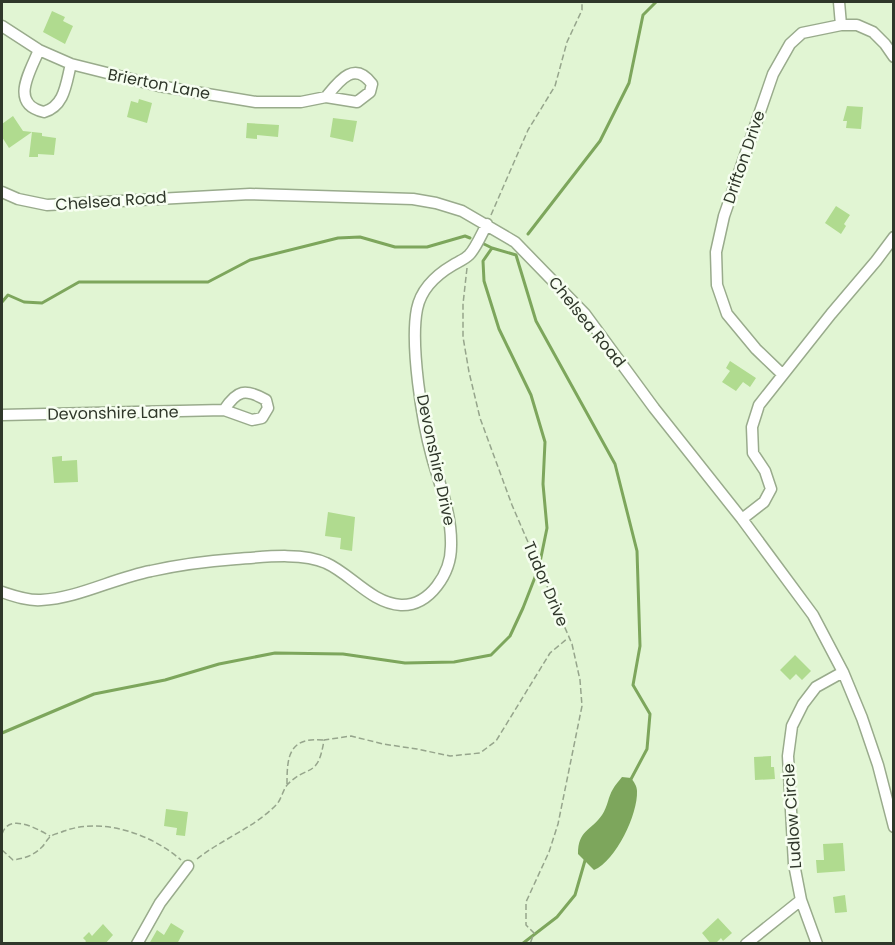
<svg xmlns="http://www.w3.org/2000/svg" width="895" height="945" viewBox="0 0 895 945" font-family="Poppins,sans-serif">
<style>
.water{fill:#7da65c}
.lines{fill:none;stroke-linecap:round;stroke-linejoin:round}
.stream{stroke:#7da65c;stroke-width:3}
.building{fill:#b0db8f}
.minor-casing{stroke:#99ab8c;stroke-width:13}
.path{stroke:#96a58c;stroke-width:1.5;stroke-dasharray:6 3;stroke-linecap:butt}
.minor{stroke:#fff;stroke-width:10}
.labels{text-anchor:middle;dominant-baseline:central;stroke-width:5;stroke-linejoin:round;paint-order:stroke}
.street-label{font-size:16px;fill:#2f372a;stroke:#f6fef0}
</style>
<rect width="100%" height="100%" fill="#e1f5d3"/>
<path class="water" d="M 622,777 L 631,778 C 634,782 637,786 637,791 C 638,814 616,861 594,870 L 578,854 C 578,830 591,831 602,815 C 608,806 608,797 613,789 C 615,785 619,781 622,777 Z"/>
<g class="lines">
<path class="stream" d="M 528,234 L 600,141 L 629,83 L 643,15 L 656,2
M 484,244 L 492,248
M 2,302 L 8,295 L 24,302 L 42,303 L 79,282 L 208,282 L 250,260 L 338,238 L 360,237 L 395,247 L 427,247 L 465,236 L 470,238
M 2,733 L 94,694 L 165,680 L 219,664 L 275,653 L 343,654 L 405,663 L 454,662 L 491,655 L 510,636 L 523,608 L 539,567 L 547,528 L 543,484 L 545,442 L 531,395 L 499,329 L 484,281 L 483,261 L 492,248 L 516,255 L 536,321 L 615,464 L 637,551 L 640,646 L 633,685 L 650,714 L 647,749 L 630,781
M 522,944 L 557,917 L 575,895 L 586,857"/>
</g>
<path class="building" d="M 52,11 L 65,17 L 63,21 L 73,26 L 65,44 L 43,32 Z
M 139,99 L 152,103 L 147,123 L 127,117 L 131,101 L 138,103 Z
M 847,106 L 863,107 L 861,129 L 846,128 L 847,121 L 843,121 Z
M 13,116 L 23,131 L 42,133 L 42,136 L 56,138 L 54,155 L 38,154 L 38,157 L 29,157 L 32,132 L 9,148 L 2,137 L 2,124 Z
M 333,118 L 357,121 L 353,142 L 330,137 Z
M 247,123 L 279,125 L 278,137 L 257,135 L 257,139 L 246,138 Z
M 836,206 L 850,215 L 844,224 L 846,226 L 841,234 L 825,223 Z
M 730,361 L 756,378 L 750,387 L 743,382 L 736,391 L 722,382 L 730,371 L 726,368 Z
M 62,456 L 62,461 L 77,460 L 78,482 L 54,483 L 52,457 Z
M 328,512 L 355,517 L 352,551 L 340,549 L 341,538 L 325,536 Z
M 795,655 L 811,671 L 802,680 L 796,674 L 790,680 L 780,670 Z
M 771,756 L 771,767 L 774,767 L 775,779 L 755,780 L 754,757 Z
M 166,809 L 188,812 L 185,836 L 176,835 L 177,828 L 164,826 Z
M 843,843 L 845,871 L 817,873 L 816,860 L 824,860 L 823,844 Z
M 845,895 L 847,912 L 835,913 L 833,897 Z
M 718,918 L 732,933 L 723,941 L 721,938 L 715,944 L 711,944 L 702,933 Z
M 171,923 L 184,931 L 177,944 L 149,944 L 157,930 L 164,935 Z
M 103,924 L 113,935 L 105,944 L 84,944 L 86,941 L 83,938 L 89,932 L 92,936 Z"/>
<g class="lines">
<defs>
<path id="minor" d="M 839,2 L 841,25
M 2,26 L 39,50 L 71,64 L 159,86 L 256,102 L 301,102 L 326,97 L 357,102 L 370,92 L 372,84 C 354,60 339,81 326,97
M 39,50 C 30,72 9,104 44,112 C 65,106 66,83 71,64
M 2,192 L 18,199 L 47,205 L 250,194 L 413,199 L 436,203 L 462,211 L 515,242 L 585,314 L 654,408 L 742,519 L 813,615 L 843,672 L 862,718 L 878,765 L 894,827
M 782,374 L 756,349 L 727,314 L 717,285 L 716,252 L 724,216 L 773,74 L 790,44 L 802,33 L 841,25 L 857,25 L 873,32 L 885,44 L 894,57
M 2,415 L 224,410 L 252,420 L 262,418 L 268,408 L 266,400 C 245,388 237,390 224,410
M 742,519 L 764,502 L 771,489 L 765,471 L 753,453 L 752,427 L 759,405 L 831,314 L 876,261 L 894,237
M 2,592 C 14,596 28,601 41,600 C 79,598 114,578 151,571 C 178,565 208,561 236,559 C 262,557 303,552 326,563 C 351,574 371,603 401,605 C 430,606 451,573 451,546 C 452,515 440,486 432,457 C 422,421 410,345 417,309 C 421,289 436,275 453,265 C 458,262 465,259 469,255 C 476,248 482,233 487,224
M 137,944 L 160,903 L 188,866
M 746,944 L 801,900
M 817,944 L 801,900 L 794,864 L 788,756 L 792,726 L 803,704 L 816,687 L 843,672"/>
</defs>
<use href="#minor" class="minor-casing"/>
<path class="path" d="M 491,215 L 528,130 L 555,86 L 567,42 L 582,10 L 582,2
M 467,268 L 463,304 L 463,337 L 469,372 L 480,418 L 512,505 L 572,644 L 580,680 L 582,706 L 558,824 L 549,852 L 526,902 L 526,925 L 534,933 L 530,944
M 287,784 C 287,756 289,737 323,740
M 2,834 C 9,813 36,828 50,836
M 2,850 L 13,860 C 25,858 33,856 42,847 C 45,844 47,839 51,836 C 54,834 60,833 64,831 C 103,817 151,834 181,860
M 197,859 C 222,839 254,828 277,804 C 282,798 283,789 288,784 C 308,764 318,779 324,740 L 351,736 L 383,744 L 417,749 L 450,756 L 480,753 L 496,741 L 550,653 L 568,638"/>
<use href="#minor" class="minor"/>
</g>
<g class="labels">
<g class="street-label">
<text transform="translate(159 84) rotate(11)">Brierton Lane</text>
<text transform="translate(744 157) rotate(-71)">Drifton Drive</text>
<text transform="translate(111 201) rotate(-4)">Chelsea Road</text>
<text transform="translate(587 322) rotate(51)">Chelsea Road</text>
<text transform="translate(113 413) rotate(-1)">Devonshire Lane</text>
<text transform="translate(436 460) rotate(78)">Devonshire Drive</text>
<text transform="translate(546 584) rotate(67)">Tudor Drive</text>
<text transform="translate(792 816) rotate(-94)">Ludlow Circle</text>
</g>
</g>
<rect width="895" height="945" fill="none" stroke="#2f372a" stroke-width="6"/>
</svg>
